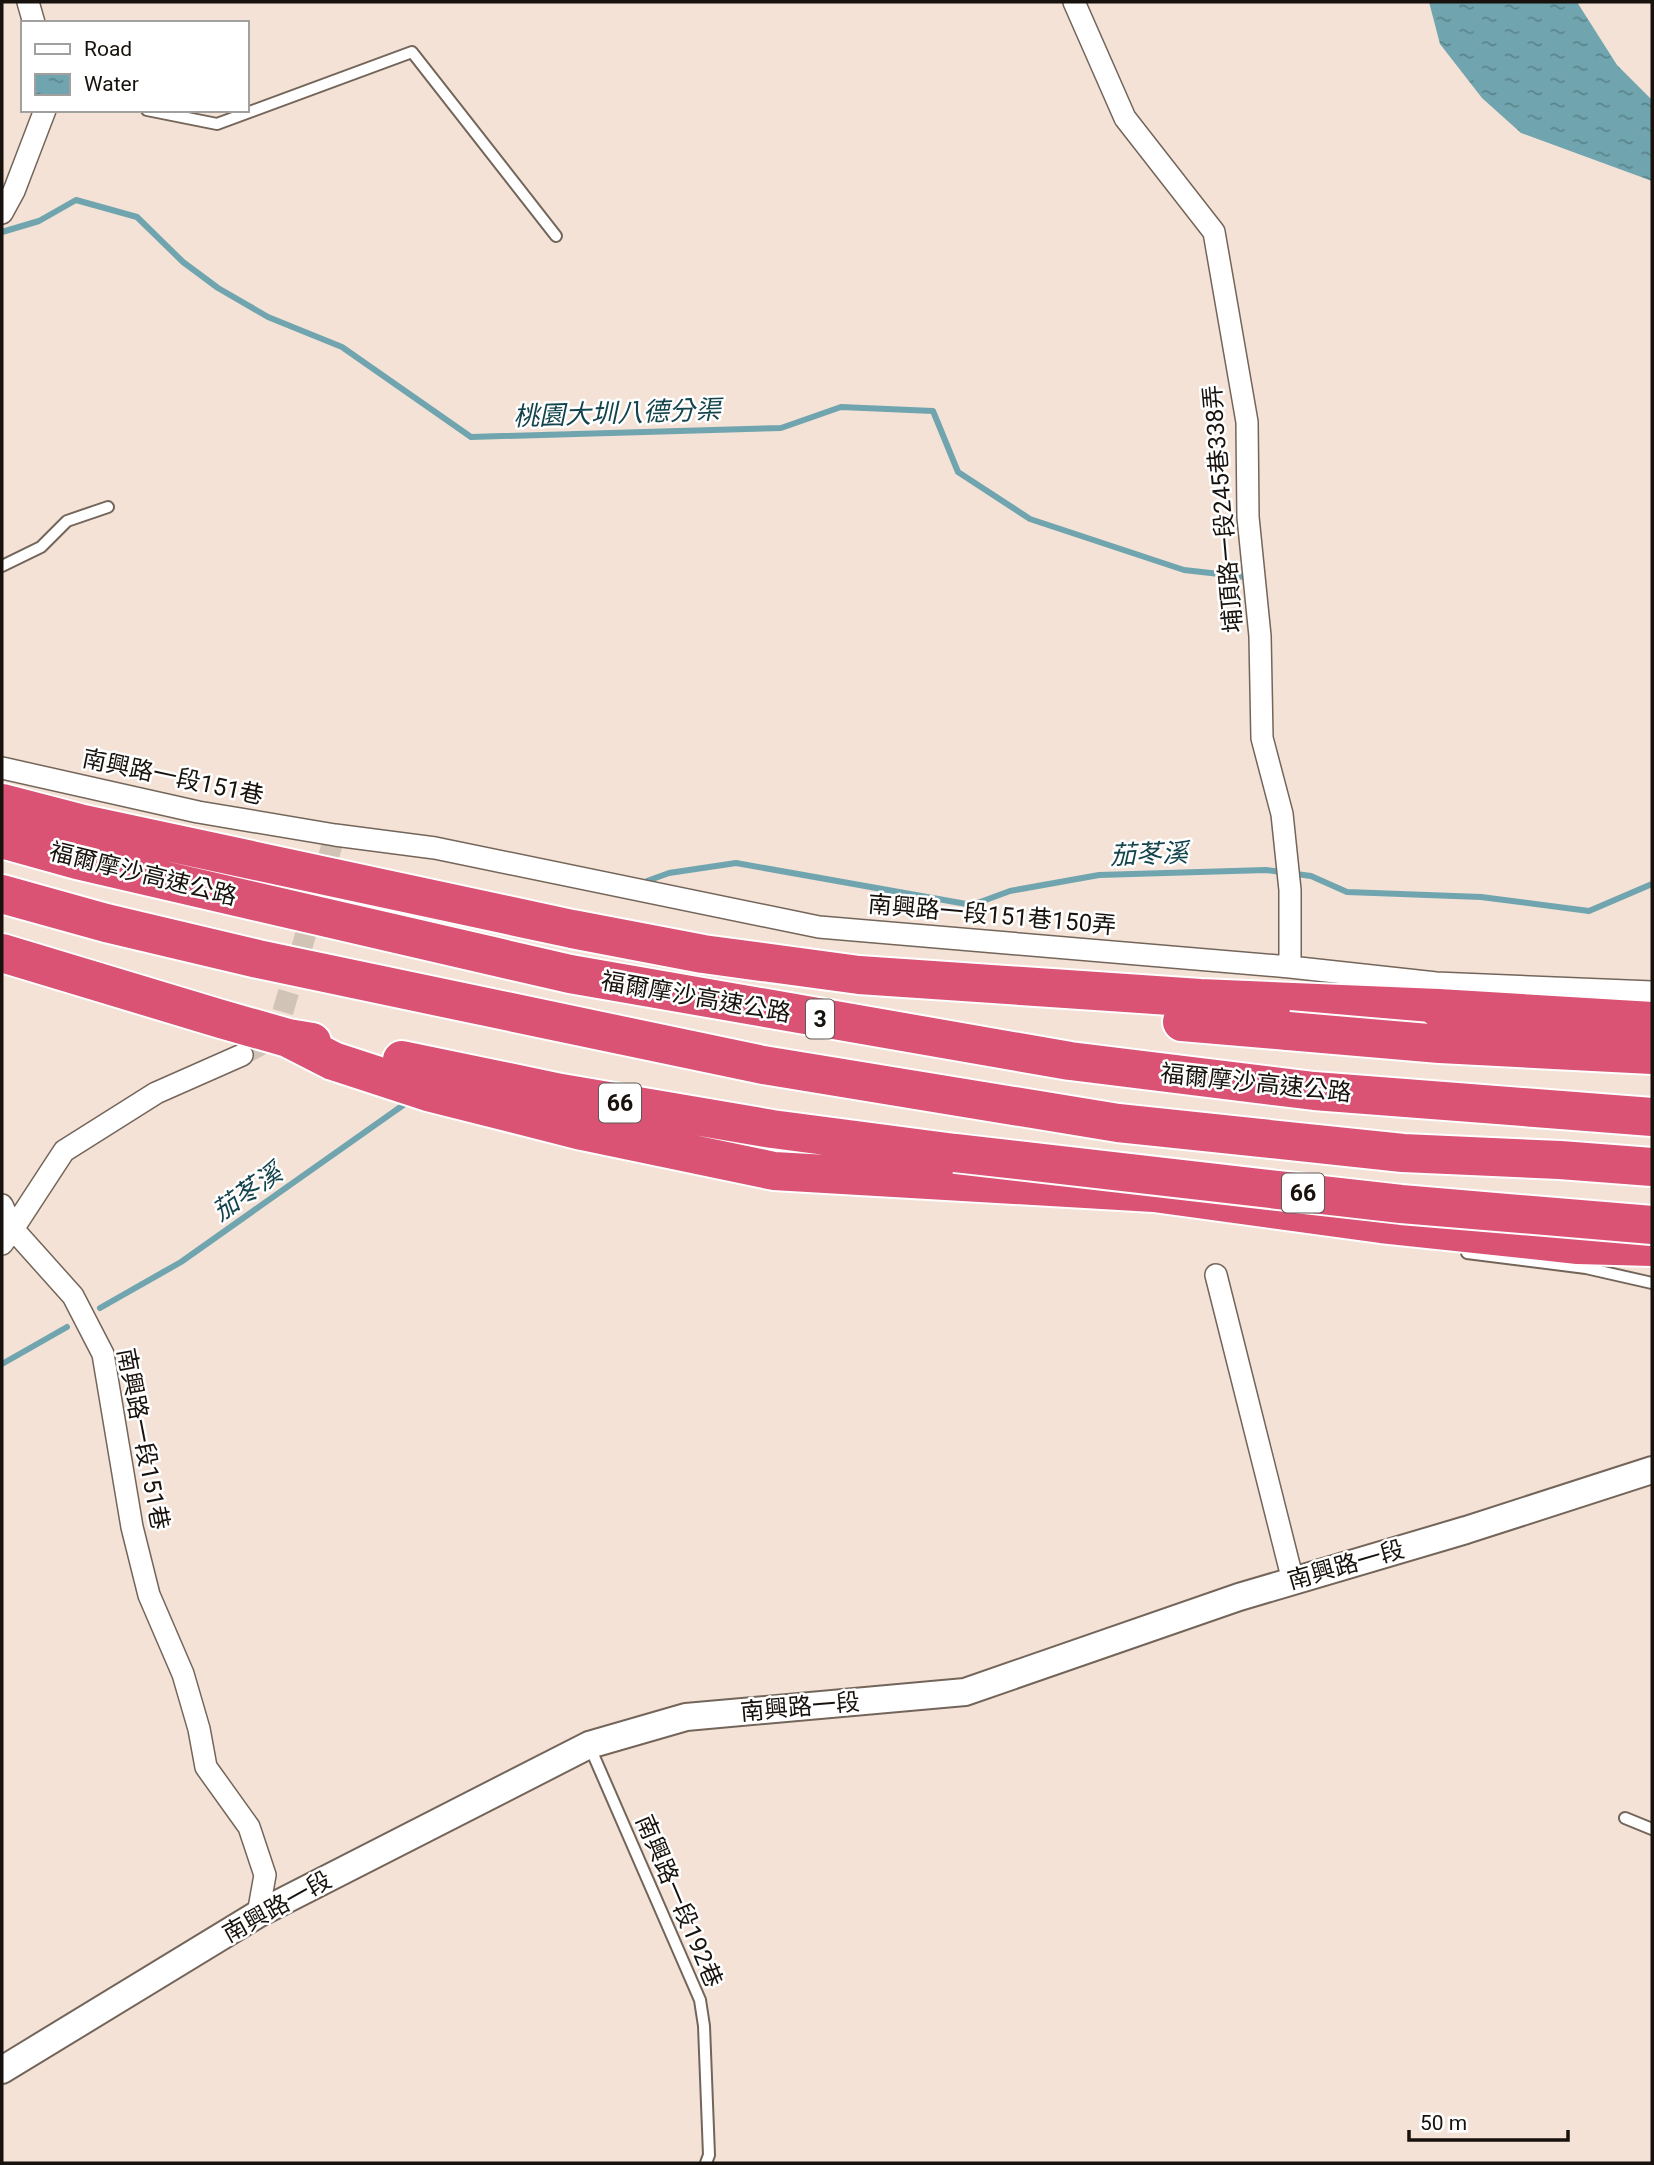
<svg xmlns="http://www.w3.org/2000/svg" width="1654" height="2165" viewBox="0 0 1654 2165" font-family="Roboto,'Noto Sans TC',sans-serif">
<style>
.water{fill:url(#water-ripples)}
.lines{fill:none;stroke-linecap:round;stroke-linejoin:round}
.stream{stroke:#70a5af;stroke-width:6}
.minor-tunnel{stroke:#d2c3b7;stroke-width:21;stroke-dasharray:21 10;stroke-linecap:butt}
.service-casing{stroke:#74655a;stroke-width:14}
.minor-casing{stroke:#74655a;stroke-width:24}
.tertiary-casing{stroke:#74655a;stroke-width:30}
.motorway-casing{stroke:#fff;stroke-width:42}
.service{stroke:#fff;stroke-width:10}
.minor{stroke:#fff;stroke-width:21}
.tertiary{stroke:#fff;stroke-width:26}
.motorway{stroke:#da5274;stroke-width:38}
.motorway-bridge-casing{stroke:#fff;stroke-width:42;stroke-linecap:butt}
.motorway-bridge{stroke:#da5274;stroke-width:38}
.labels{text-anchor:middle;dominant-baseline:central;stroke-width:5;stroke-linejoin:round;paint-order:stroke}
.shield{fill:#fff;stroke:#5d5956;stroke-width:2}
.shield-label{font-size:23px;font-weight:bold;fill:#17120d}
.street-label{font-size:24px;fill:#17120d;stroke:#fff}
.water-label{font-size:26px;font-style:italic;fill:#13444c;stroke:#fff}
</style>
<defs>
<pattern id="water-ripples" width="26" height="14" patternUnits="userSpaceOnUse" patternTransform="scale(1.75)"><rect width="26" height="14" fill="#70a5af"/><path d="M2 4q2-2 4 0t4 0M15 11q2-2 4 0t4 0" fill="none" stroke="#5b858d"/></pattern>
</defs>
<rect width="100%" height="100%" fill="#f3e2d5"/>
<path class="water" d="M 1429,2 L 1577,2 L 1617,65 L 1652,100 L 1652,181 L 1521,133 L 1482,98 L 1440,44 Z"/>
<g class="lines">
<path class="stream" d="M 2,232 L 39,221 L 76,200 L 137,217 L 183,262 L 218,288 L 268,317 L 342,347 L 471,437 L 781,428 L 841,407 L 933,411 L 958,472 L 1030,519 L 1184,570 L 1246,577
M 647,881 L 669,873 L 736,863 L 972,905 L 1010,891 L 1099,875 L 1266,870 L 1311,876 L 1347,892 L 1481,897 L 1589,911 L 1652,884
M 100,1308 L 181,1262 L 409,1101
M 2,1364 L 67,1327"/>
<path class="minor-tunnel" d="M 242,1055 L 259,1046 L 278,1028 L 335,835"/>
<defs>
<path id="service" d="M 147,110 L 217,124 L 412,52 L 556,236
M 2,566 L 41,547 L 67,521 L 108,507
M 1467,1253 L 1586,1268 L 1652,1283
M 589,1745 L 700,2000 L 704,2026 L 709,2155 L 706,2163
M 1625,1818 L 1652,1829"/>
<path id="minor" d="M 28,2 L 34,23
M 1074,2 L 1125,118 L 1214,232 L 1247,422 L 1248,517 L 1260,636 L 1262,738 L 1282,814 L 1290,890 L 1290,967
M 2,213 L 14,191 L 45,110
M 2,768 L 198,812 L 335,835 L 435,848 L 819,927 L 1290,967 L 1436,983 L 1652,992
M 242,1055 L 156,1093 L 64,1151 L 13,1229 L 73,1296 L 103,1354 L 132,1527 L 149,1595 L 183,1674 L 199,1729 L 206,1767 L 249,1827 L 265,1875 L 258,1914
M 2,1205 L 13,1229 L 2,1244
M 1216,1275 L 1293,1581"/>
<path id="tertiary" d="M 2,2070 L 258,1914 L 589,1745 L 686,1717 L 965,1692 L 1239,1597 L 1466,1530 L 1652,1470"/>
<path id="motorway" d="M 2,803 L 79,823 L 572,929 L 703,954 L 859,975 L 1200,998 L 1438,1008
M 2,839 L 77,860 L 570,974 L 1070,1061 L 1314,1091 L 1652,1117
M 2,894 L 106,923 L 258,959 L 763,1065 L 1118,1123 L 1403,1153 L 1560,1160 L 1652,1167
M 2,953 L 221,1019 L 288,1038 L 312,1042
M 1182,1022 L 1288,1031
M 288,1038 L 333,1061 L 428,1092 L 582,1131 L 774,1171 L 1154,1193 L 1381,1224 L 1578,1245 L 1652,1247
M 402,1060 L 561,1093 L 772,1129 L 955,1153"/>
</defs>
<use href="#service" class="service-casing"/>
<use href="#minor" class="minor-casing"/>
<use href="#tertiary" class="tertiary-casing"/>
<use href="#motorway" class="motorway-casing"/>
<use href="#service" class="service"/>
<use href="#minor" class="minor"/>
<use href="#tertiary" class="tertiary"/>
<use href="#motorway" class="motorway"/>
<defs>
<path id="motorway-bridge" d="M 1438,1008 L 1652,1021
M 1288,1031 L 1440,1044 L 1652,1055
M 955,1153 L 1401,1204 L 1652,1225"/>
</defs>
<use href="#motorway-bridge" class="motorway-bridge-casing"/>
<use href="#motorway-bridge" class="motorway-bridge"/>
</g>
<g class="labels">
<g class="shield">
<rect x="806" y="999.5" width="28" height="39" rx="5"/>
<rect x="599" y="1083.5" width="42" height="39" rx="5"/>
<rect x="1282" y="1173.5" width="42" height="39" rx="5"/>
</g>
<g class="shield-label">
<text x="820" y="1019">3</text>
<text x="620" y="1103">66</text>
<text x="1303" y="1193">66</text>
</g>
<g class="street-label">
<text transform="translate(1223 509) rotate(-95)">埔頂路一段245巷338弄</text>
<text transform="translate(173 777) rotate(12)">南興路一段151巷</text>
<text transform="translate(143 874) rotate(14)">福爾摩沙高速公路</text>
<text transform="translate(992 915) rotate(5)">南興路一段151巷150弄</text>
<text transform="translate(696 997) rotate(10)">福爾摩沙高速公路</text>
<text transform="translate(1256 1083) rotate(6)">福爾摩沙高速公路</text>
<text transform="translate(143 1439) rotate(79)">南興路一段151巷</text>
<text transform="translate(1346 1565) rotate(-16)">南興路一段</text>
<text transform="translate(800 1707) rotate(-5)">南興路一段</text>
<text transform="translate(679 1901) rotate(67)">南興路一段192巷</text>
<text transform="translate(277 1907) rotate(-29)">南興路一段</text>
</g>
<g class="water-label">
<text transform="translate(617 413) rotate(-2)">桃園大圳八德分渠</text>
<text transform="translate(1149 854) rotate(-2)">茄苳溪</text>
<text transform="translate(247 1192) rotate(-35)">茄苳溪</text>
</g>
</g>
<rect width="1654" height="2165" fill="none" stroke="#17120d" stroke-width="7"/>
<rect x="21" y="21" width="228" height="91" fill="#ffffff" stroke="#a2a09e" stroke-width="2"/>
<rect x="35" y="44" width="35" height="10" fill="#ffffff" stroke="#a2a09e" stroke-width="2"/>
<text x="84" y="56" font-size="21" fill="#17120d">Road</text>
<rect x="35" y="74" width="35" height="21" fill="url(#water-ripples)" stroke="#a2a09e" stroke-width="2"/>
<text x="84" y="91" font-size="21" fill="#17120d">Water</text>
<path d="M1409 2130v10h159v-10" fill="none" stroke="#17120d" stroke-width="3.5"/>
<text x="1420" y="2130" font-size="21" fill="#17120d" stroke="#ffffff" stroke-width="5" paint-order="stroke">50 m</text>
</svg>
